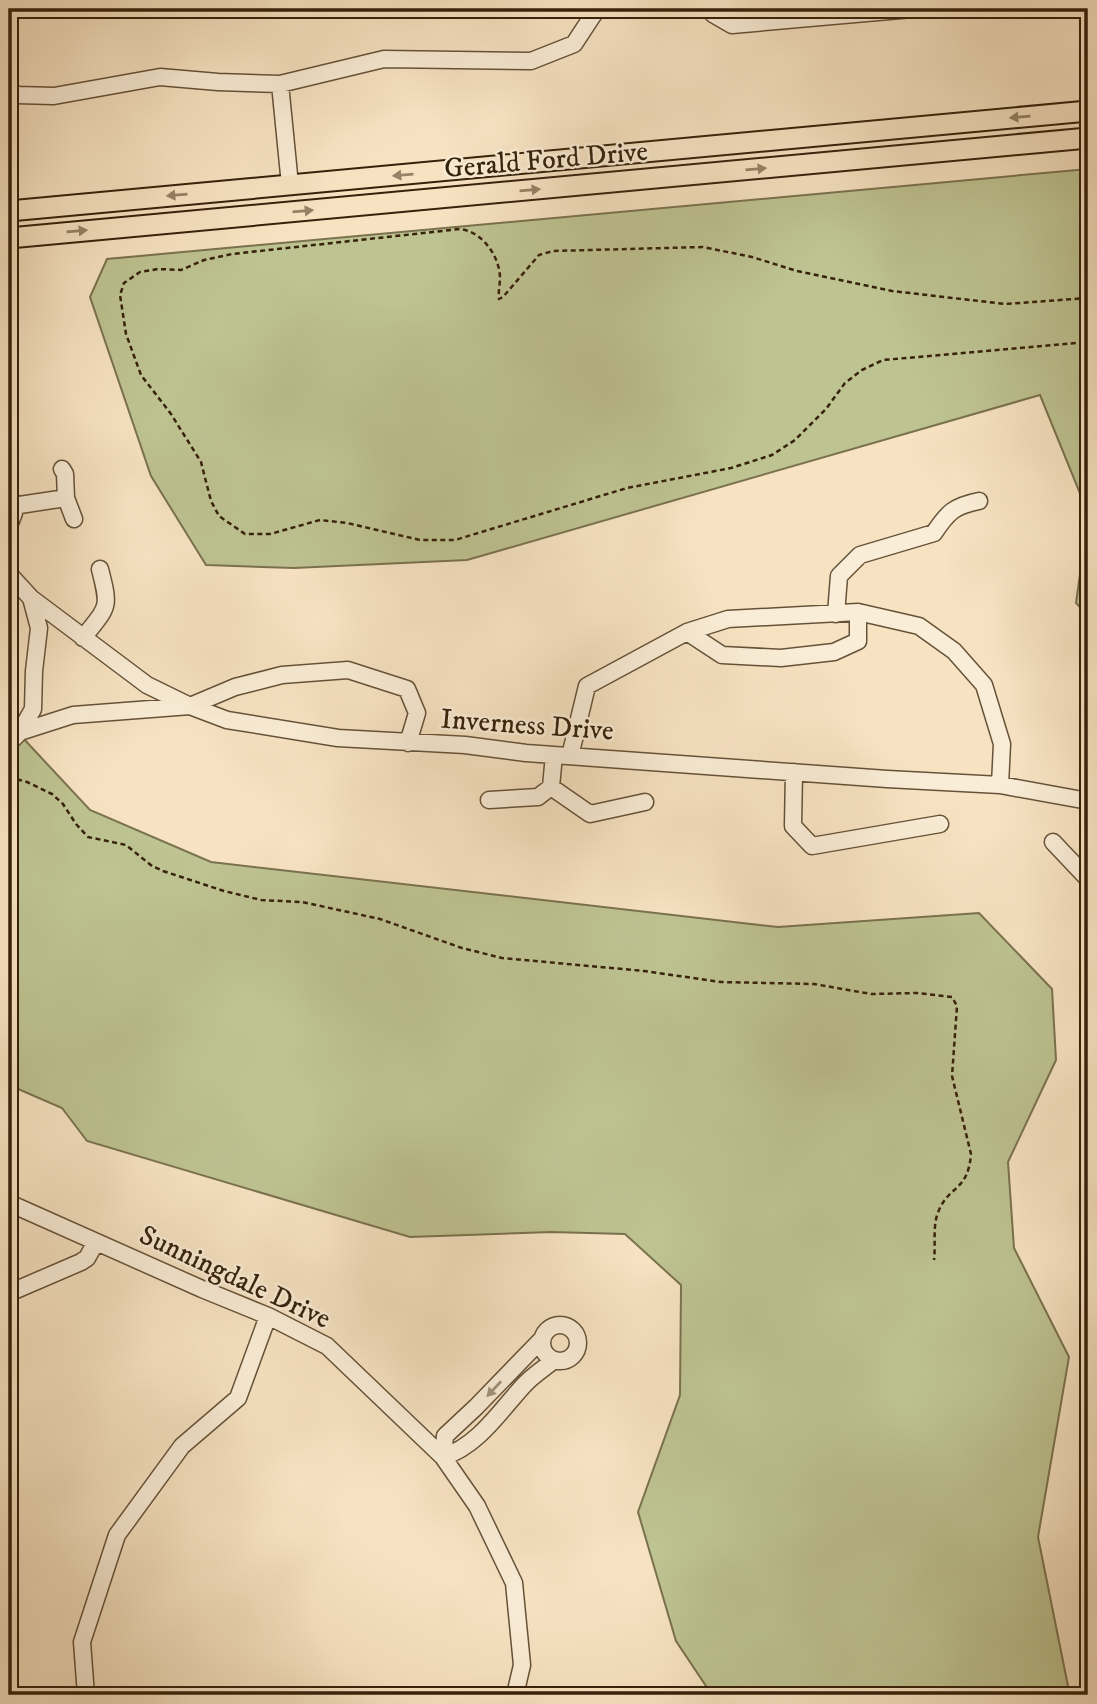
<svg xmlns="http://www.w3.org/2000/svg" width="1097" height="1704" viewBox="0 0 1097 1704" font-family="'IM FELL DW Pica',serif">
<style>
.green{fill:#bec392;stroke:#7a724e;stroke-width:2}
.lines{fill:none;stroke-linecap:round;stroke-linejoin:round}
.minor-casing{stroke:#665238;stroke-width:19}
.major-casing{stroke:#36210a;stroke-width:23}
.path{stroke:#36210a;stroke-width:2.5;stroke-dasharray:5 3.5;stroke-linecap:butt}
.minor{stroke:#faedd7;stroke-width:16}
.major{stroke:#f7e3c2;stroke-width:19}
.oneway{fill:#968266}
.oneway2{fill:#a2917b}
.labels{text-anchor:middle;dominant-baseline:central;stroke-width:5;stroke-linejoin:round;paint-order:stroke}
.street-label{font-size:28px;fill:#36210a;stroke:#faedd7}
</style>
<rect width="100%" height="100%" fill="#f7e3c2"/>
<filter id="stains"><feTurbulence type="fractalNoise" baseFrequency=".00286" numOctaves="4"/><feColorMatrix values="0 0 0 0 .2 0 0 0 0 .09 0 0 0 0 .02 0 0 0 .5 -.17"/></filter>
<radialGradient id="worn" r=".72"><stop offset=".6" stop-color="#630" stop-opacity="0"/><stop offset="1" stop-color="#630" stop-opacity=".3"/></radialGradient>
<path class="green" d="M 1088,169 L 1088,513 L 1040,395 L 467,560 L 294,568 L 206,565 L 151,476 L 90,297 L 107,259 Z
M 1088,517 L 1088,616 L 1076,603 Z
M 9,723 L 90,810 L 211,862 L 778,927 L 979,913 L 1052,989 L 1056,1060 L 1008,1162 L 1014,1248 L 1069,1357 L 1038,1537 L 1068,1686 L 1075,1695 L 712,1695 L 676,1641 L 638,1512 L 680,1395 L 681,1285 L 625,1234 L 551,1232 L 410,1237 L 87,1141 L 62,1108 L 9,1085 Z"/>
<g class="lines">
<defs>
<path id="minor" d="M 711,9 L 713,14 L 732,25 L 912,9
M 280,84 L 290,185
M 9,89 L 17,95 L 54,96 L 160,77 L 218,82 L 280,84 L 384,59 L 531,61 L 574,44 L 597,9
M 62,469 L 65,474 L 66,498 L 74,519
M 9,493 L 14,513 L 9,526
M 13,506 L 66,498
M 9,574 L 31,598 L 147,685 L 190,706 L 227,720 L 338,738 L 465,745 L 526,753 L 887,779 L 1000,785 L 1088,801
M 836,614 L 839,576 L 860,555 L 934,533 C 948,512 954,506 979,501
M 687,632 L 722,655 L 781,658 L 834,652 L 858,641 L 858,612
M 83,638 C 109,605 110,609 100,569
M 20,732 L 33,709 L 34,671 L 39,628 L 31,598
M 9,743 L 20,732 L 73,715 L 190,706 L 235,687 L 282,675 L 348,670 L 407,689 L 417,713 L 408,743
M 554,755 L 551,787 L 590,814 L 645,802
M 570,756 L 587,686 L 687,632 L 728,619 L 858,612 L 919,626 L 954,651 L 984,685 L 1002,744 L 1000,785
M 794,772 L 793,826 L 812,846 L 940,824
M 489,800 L 538,797 L 551,787
M 1053,842 L 1088,879
M 9,1203 L 202,1289 L 268,1316 L 327,1346 L 443,1457 L 477,1506 L 514,1583 L 522,1665 L 515,1695
M 9,1293 L 81,1262 L 87,1258 L 96,1242
M542 1343a18 18 0 1 1 36 0a18 18 0 1 1-36 0Z
M 541,1340 L 476,1407 L 445,1436 L 443,1457 C 478,1446 500,1411 524,1385 C 532,1376 543,1369 553,1361
M 86,1695 L 82,1642 L 117,1535 L 182,1446 L 238,1398 L 268,1316"/>
<path id="major" d="M 9,211 L 1088,111
M 9,238 L 1088,138"/>
</defs>
<use href="#minor" class="minor-casing"/>
<use href="#major" class="major-casing"/>
<path class="path" d="M 1088,298 L 1005,304 L 892,291 L 797,271 L 752,257 L 703,247 L 553,251 L 539,255 L 503,297 L 499,299 C 498,293 500,285 500,277 C 499,256 483,232 460,229 L 232,254 L 204,260 L 181,270 L 158,269 L 140,272 L 124,283 L 120,295 L 126,334 L 141,375 L 171,414 L 201,462 L 211,501 L 219,516 L 245,534 L 270,534 L 320,520 L 347,523 L 420,540 L 455,540 L 627,488 L 731,468 L 772,455 L 795,440 L 826,409 L 845,383 L 862,370 L 883,360 L 1088,342
M 9,777 L 27,782 L 52,794 L 63,804 L 76,824 L 88,837 L 126,845 L 152,866 L 163,871 L 224,891 L 261,900 L 302,902 L 380,919 L 462,948 L 502,958 L 644,971 L 721,982 L 814,984 L 871,994 L 917,993 L 952,997 L 957,1006 L 952,1076 L 971,1154 C 968,1191 950,1185 939,1210 C 932,1225 936,1243 934,1260"/>
<use href="#minor" class="minor"/>
<use href="#major" class="major"/>
</g>
<defs><path id="oneway-solid" d="M-6-.8H1V-3.2L6.5 0L1 3.2V.8H-6Z" transform="scale(1.75)"/></defs>
<g class="oneway">
<use href="#oneway-solid" transform="translate(1020 117) rotate(175)"/>
<use href="#oneway-solid" transform="translate(756 169) rotate(-5)"/>
<use href="#oneway-solid" transform="translate(403 175) rotate(175)"/>
<use href="#oneway-solid" transform="translate(530 190) rotate(-5)"/>
<use href="#oneway-solid" transform="translate(177 195) rotate(175)"/>
<use href="#oneway-solid" transform="translate(303 211) rotate(-5)"/>
<use href="#oneway-solid" transform="translate(77 231) rotate(-5)"/>
</g>
<use class="oneway2" href="#oneway-solid" transform="translate(494 1389) rotate(133)"/>
<g class="labels">
<g class="street-label">
<text transform="translate(546 160) rotate(-5)">Gerald Ford Drive</text>
<text transform="translate(527 725) rotate(4)">Inverness Drive</text>
<text transform="translate(235 1277) rotate(25)">Sunningdale Drive</text>
</g>
</g>
<rect width="1097" height="1704" fill="none" stroke="#f7e3c2" stroke-width="35"/>
<rect x="10" y="10" width="1076" height="1683" fill="none" stroke="#36210a" stroke-width="3.5"/>
<rect x="18" y="18" width="1062" height="1669" fill="none" stroke="#36210a" stroke-width="2"/>
<rect width="100%" height="100%" filter="url(#stains)"/>
<rect width="100%" height="100%" fill="url(#worn)"/>
</svg>
